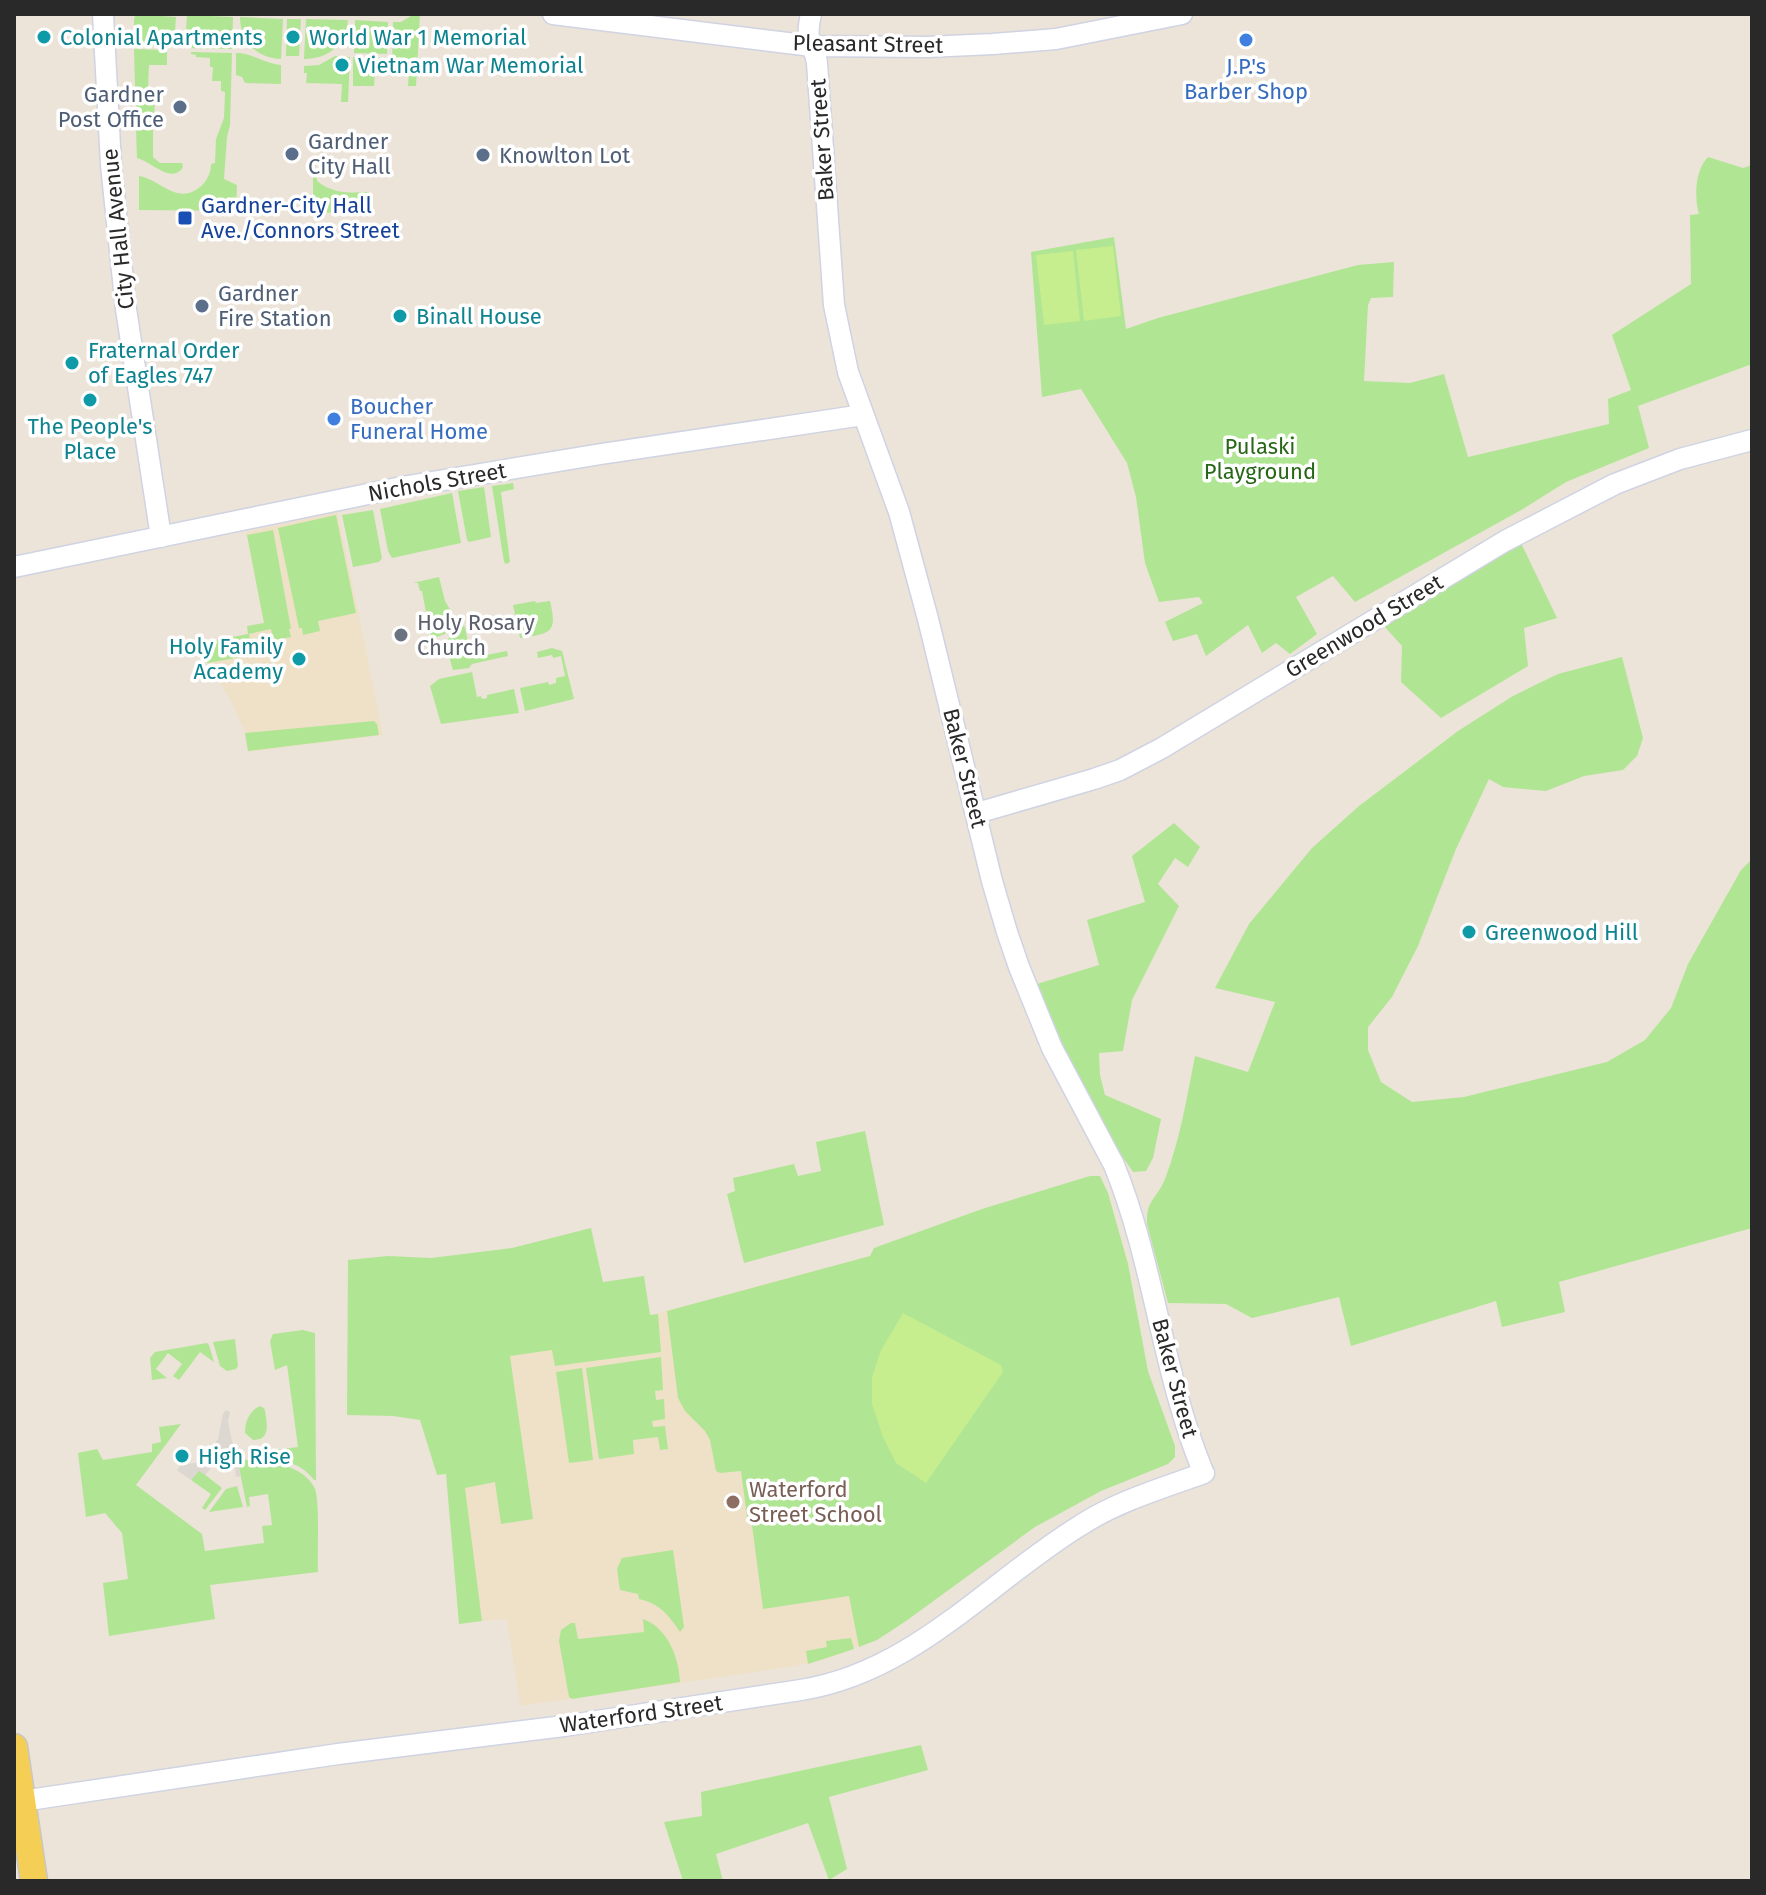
<svg xmlns="http://www.w3.org/2000/svg" width="1766" height="1895" viewBox="0 0 1766 1895" font-family="'Fira Sans',sans-serif">
<style>
.education{fill:#eee1c8}
.green{fill:#b0e593}
.pitch{fill:#c6ed8e}
.plaza{fill:#dcd7d0}
.lines{fill:none;stroke-linecap:round;stroke-linejoin:round}
.minor-casing{stroke:#cfd3e2;stroke-width:23}
.major-casing{stroke:#c7c7c7;stroke-width:29}
.minor{stroke:#fff;stroke-width:20}
.major{stroke:#f5ce55;stroke-width:26}
.culture-dot{fill:#0f9aa8;stroke:#fff;stroke-width:3}
.shop-dot{fill:#3f7fe0;stroke:#fff;stroke-width:3}
.service-dot{fill:#5c6f8a;stroke:#fff;stroke-width:3}
.transit-dot{fill:#1a4fb4;stroke:#fff;stroke-width:3}
.worship-dot{fill:#6b7280;stroke:#fff;stroke-width:3}
.education-dot{fill:#8d6e63;stroke:#fff;stroke-width:3}
.labels{text-anchor:middle;dominant-baseline:central;stroke-width:7;stroke-linejoin:round;paint-order:stroke}
.culture-label{font-size:22px;fill:#0d838f;stroke:#fff;text-anchor:start}
.street-label{font-size:22px;fill:#292929;stroke:#fff}
.shop-label{font-size:22px;fill:#366cbe;stroke:#fff}
.service-label{font-size:22px;fill:#4e5e75;stroke:#fff;text-anchor:start}
.transit-label{font-size:22px;fill:#164399;stroke:#fff;text-anchor:start}
.park-label{font-size:22px;fill:#286717;stroke:#fff}
.worship-label{font-size:22px;fill:#5b616d;stroke:#fff;text-anchor:start}
.education-label{font-size:22px;fill:#785e54;stroke:#fff;text-anchor:start}
</style>
<rect width="100%" height="100%" fill="#ece4d9"/>
<path class="education" d="M 338,512 L 383,735 L 248,752 L 245,733 L 231,701 L 196,644 L 248,634 L 247,626 L 264,623 L 246,532 Z
M 870,1256 L 952,1587 L 906,1621 L 877,1640 L 823,1660 L 796,1666 L 520,1706 L 507,1619 L 472,1622 L 436,1361 L 547,1343 Z"/>
<path class="green" d="M 136,14 L 176,17 L 174,47 L 134,45 L 134,19 Z
M 414,14 L 420,14 L 416,86 L 408,86 L 409,71 L 401,71 L 400,68 L 392,67 L 393,22 L 401,22 Z
M 187,15 L 233,17 L 232,49 L 185,48 Z
M 240,17 L 283,19 L 281,59 C 257,58 240,42 240,17 Z
M 287,19 L 301,19 L 299,56 L 286,56 Z
M 306,19 L 348,20 C 346,45 328,59 304,59 Z
M 355,20 L 388,22 L 387,54 L 354,53 Z
M 134,49 L 167,50 L 167,65 L 149,65 L 148,88 L 155,89 L 154,125 L 136,124 Z
M 191,52 L 232,53 L 230,125 L 227,137 L 224,179 L 237,185 L 236,211 L 139,210 L 139,176 C 160,179 177,206 200,187 C 207,181 211,173 211,164 L 215,163 L 216,139 L 224,118 L 225,92 L 221,91 L 221,81 L 212,81 L 213,67 L 210,67 L 210,58 L 196,57 L 196,55 L 191,54 Z
M 236,53 C 252,53 264,63 281,65 L 281,84 L 245,83 L 242,77 L 236,75 Z
M 335,56 L 350,57 L 348,102 L 341,102 L 342,84 L 306,83 L 307,73 L 304,73 L 304,66 L 319,65 Z
M 353,57 L 386,58 L 386,67 L 383,67 L 383,71 L 375,71 L 374,86 L 353,86 Z
M 136,130 L 153,130 L 153,157 L 160,163 L 182,163 L 183,167 C 172,185 152,162 137,158 Z
M 1708,157 L 1743,168 L 1752,165 L 1752,364 L 1638,406 L 1649,448 L 1566,482 L 1523,509 L 1355,602 L 1333,576 L 1296,597 L 1317,634 L 1290,654 L 1276,643 L 1262,653 L 1248,625 L 1206,656 L 1197,634 L 1173,641 L 1165,622 L 1203,603 L 1199,597 L 1159,602 L 1145,563 L 1136,497 L 1127,463 L 1081,389 L 1042,397 L 1031,252 L 1114,237 L 1126,329 L 1158,318 L 1358,265 L 1394,262 L 1393,297 L 1371,298 L 1368,305 L 1364,381 L 1410,383 L 1444,374 L 1468,457 L 1609,424 L 1608,399 L 1631,390 L 1612,335 L 1691,284 L 1690,215 L 1699,214 C 1694,197 1695,170 1708,157 Z
M 313,173 L 317,173 L 317,181 C 333,194 349,193 369,192 L 369,214 L 313,212 Z
M 513,483 L 514,489 L 501,492 L 510,562 L 506,564 L 504,562 L 492,486 Z
M 484,487 L 491,537 L 469,542 L 467,540 L 458,491 Z
M 452,493 L 461,543 L 392,558 L 388,551 L 380,509 Z
M 373,510 L 382,558 L 379,562 L 353,567 L 342,515 Z
M 336,515 L 356,613 L 318,621 L 320,631 L 303,635 L 302,628 L 299,628 L 278,528 Z
M 273,530 L 291,629 L 289,629 L 291,637 L 274,640 L 271,629 L 249,634 L 252,655 L 207,663 L 196,644 L 248,634 L 247,626 L 264,623 L 247,535 Z
M 1521,543 L 1557,618 L 1524,628 L 1528,666 L 1441,718 L 1401,682 L 1402,646 L 1385,627 L 1471,570 Z
M 439,577 L 445,601 L 451,611 L 450,625 L 445,634 L 434,638 L 430,634 L 422,591 L 420,591 L 418,583 L 413,583 Z
M 535,601 L 536,603 L 550,601 C 558,634 550,633 520,638 L 513,605 Z
M 460,624 L 465,627 L 471,658 L 507,651 L 508,656 L 472,664 L 469,668 L 453,670 C 448,653 442,635 460,624 Z
M 552,648 L 562,651 L 574,699 L 525,711 L 520,688 L 548,682 L 549,685 L 556,683 L 556,678 L 565,676 L 561,656 L 553,658 L 552,655 L 538,658 L 537,652 Z
M 1622,657 L 1643,738 L 1637,756 L 1623,770 L 1584,776 L 1546,791 L 1503,787 L 1489,779 L 1456,849 L 1418,946 L 1392,997 L 1368,1027 L 1368,1050 L 1381,1082 L 1412,1102 L 1464,1097 L 1607,1062 L 1645,1040 L 1671,1008 L 1688,964 L 1741,870 L 1752,859 L 1752,1228 L 1559,1282 L 1565,1312 L 1502,1327 L 1496,1301 L 1351,1346 L 1339,1297 L 1252,1318 L 1226,1304 L 1168,1303 L 1147,1224 C 1146,1199 1157,1199 1165,1179 C 1180,1140 1187,1097 1195,1056 L 1248,1072 L 1275,1002 L 1215,988 L 1249,924 L 1312,848 L 1359,806 L 1458,731 L 1513,696 L 1558,674 Z
M 472,672 L 477,697 L 481,696 L 482,699 L 487,698 L 487,695 L 514,689 L 519,713 L 441,724 L 430,686 L 439,679 Z
M 374,721 L 377,724 L 379,735 L 248,751 L 245,733 Z
M 1174,823 L 1200,847 L 1188,867 L 1175,858 L 1158,884 L 1179,906 L 1132,1000 L 1123,1051 L 1099,1053 L 1100,1075 L 1105,1095 L 1161,1119 L 1153,1158 L 1146,1171 L 1133,1172 C 1092,1115 1064,1049 1037,984 L 1099,965 L 1087,920 L 1145,902 L 1132,856 Z
M 865,1131 L 884,1225 L 744,1263 L 727,1194 L 735,1191 L 733,1178 L 794,1164 L 798,1176 L 821,1171 L 816,1142 Z
M 1090,1176 L 1100,1176 L 1108,1193 L 1128,1264 L 1148,1371 L 1175,1446 L 1175,1457 L 1168,1464 L 1101,1491 L 1035,1527 L 906,1621 L 877,1640 L 859,1647 L 849,1596 L 763,1609 L 752,1525 L 748,1524 L 741,1471 L 720,1473 L 716,1471 L 710,1440 L 705,1431 L 685,1411 L 678,1398 L 667,1311 L 870,1256 L 874,1248 L 982,1209 Z
M 591,1228 L 603,1282 L 644,1276 L 650,1315 L 658,1314 L 661,1352 L 555,1366 L 552,1350 L 510,1356 L 533,1519 L 501,1524 L 495,1482 L 465,1488 L 482,1621 L 459,1624 L 446,1474 L 437,1475 L 420,1420 L 393,1416 L 347,1415 L 348,1260 L 388,1256 L 431,1258 L 512,1248 Z
M 303,1330 L 315,1333 L 316,1480 L 314,1480 C 301,1463 286,1461 266,1458 L 276,1450 L 298,1447 L 287,1365 L 275,1370 L 270,1341 L 273,1334 Z
M 235,1339 L 238,1366 L 236,1369 L 227,1371 L 220,1366 L 213,1342 Z
M 207,1343 L 209,1345 L 214,1362 L 200,1352 L 179,1380 L 173,1376 L 182,1364 L 168,1353 L 156,1369 L 167,1378 L 152,1380 L 150,1358 L 155,1352 Z
M 661,1357 L 663,1390 L 655,1391 L 656,1400 L 664,1399 L 665,1419 L 652,1421 L 653,1427 L 665,1426 L 668,1449 L 660,1450 L 658,1437 L 633,1440 L 634,1454 L 599,1459 L 586,1368 Z
M 582,1368 L 593,1460 L 569,1463 L 556,1372 Z
M 260,1406 L 264,1408 L 265,1411 C 267,1424 271,1440 253,1440 L 245,1433 C 245,1422 249,1411 260,1406 Z
M 181,1424 L 136,1485 L 202,1534 L 205,1551 L 264,1543 L 262,1526 L 272,1525 L 268,1494 L 249,1497 L 250,1506 L 247,1507 L 238,1463 L 242,1458 C 255,1465 271,1461 285,1466 C 297,1469 310,1477 315,1489 C 320,1502 317,1554 318,1572 L 210,1585 L 215,1619 L 109,1636 L 103,1583 L 128,1579 L 122,1533 L 105,1513 L 86,1517 L 78,1453 L 97,1449 L 103,1460 L 152,1452 L 152,1444 L 161,1442 L 159,1427 Z
M 199,1470 L 222,1488 L 205,1510 L 202,1508 L 211,1494 L 191,1480 Z
M 237,1486 L 243,1507 L 209,1512 L 226,1489 Z
M 673,1550 L 684,1627 L 680,1632 C 668,1614 660,1604 639,1599 L 638,1594 L 620,1590 L 617,1569 L 622,1558 Z
M 643,1619 C 668,1628 679,1658 680,1682 L 572,1699 L 569,1697 L 559,1641 L 561,1630 L 571,1623 L 575,1623 L 578,1639 L 644,1632 Z
M 851,1638 L 854,1649 L 808,1664 L 806,1651 L 827,1647 L 826,1641 Z
M 921,1745 L 928,1770 L 829,1797 L 847,1869 L 829,1880 L 808,1823 L 716,1854 L 723,1881 L 683,1881 L 664,1822 L 702,1816 L 701,1792 Z"/>
<path class="pitch" d="M 1113,246 L 1121,316 L 1084,321 L 1076,250 Z
M 1073,251 L 1080,321 L 1044,325 L 1036,255 Z
M 903,1313 L 1001,1365 L 1003,1372 L 926,1483 L 896,1463 L 883,1437 L 872,1404 L 872,1377 L 881,1350 Z"/>
<path class="plaza" d="M 226,1410 L 230,1412 L 228,1421 L 233,1446 L 244,1455 L 238,1463 L 241,1476 L 236,1477 L 233,1455 L 225,1449 L 207,1473 L 205,1475 L 199,1471 L 191,1480 L 177,1470 L 180,1466 L 203,1461 L 218,1439 L 223,1414 Z"/>
<g class="lines">
<defs>
<path id="minor" d="M 103,14 L 111,165 L 126,309 L 161,537
M 553,14 L 812,46 L 927,47 L 993,44 L 1056,39 L 1182,14
M 811,14 C 809,23 807,34 810,43 C 813,50 816,54 817,63 L 834,305 L 848,372 L 899,512 L 928,619 L 992,881 L 1007,932 L 1019,967 L 1052,1048 L 1114,1165 C 1154,1263 1162,1371 1202,1469
M 14,567 L 402,487 L 601,454 L 863,415
M 977,813 L 1094,779 L 1120,770 L 1162,748 L 1505,541 L 1615,484 L 1680,459 L 1752,440
M 22,1801 L 338,1754 L 564,1726 L 801,1690 C 914,1672 988,1582 1081,1525 C 1118,1501 1163,1488 1204,1473"/>
<path id="major" d="M 14,1747 L 34,1881"/>
</defs>
<use href="#minor" class="minor-casing"/>
<use href="#major" class="major-casing"/>
<use href="#minor" class="minor"/>
<use href="#major" class="major"/>
</g>
<g class="culture-dot">
<circle cx="44" cy="37" r="8"/>
<circle cx="293" cy="37" r="8"/>
<circle cx="342" cy="65" r="8"/>
<circle cx="400" cy="316" r="8"/>
<circle cx="72" cy="363" r="8"/>
<circle cx="90" cy="400" r="8"/>
<circle cx="299" cy="659" r="8"/>
<circle cx="1469" cy="932" r="8"/>
<circle cx="182" cy="1456" r="8"/>
</g>
<g class="shop-dot">
<circle cx="1246" cy="40" r="8"/>
<circle cx="334" cy="419" r="8"/>
</g>
<g class="service-dot">
<circle cx="180" cy="107" r="8"/>
<circle cx="292" cy="154" r="8"/>
<circle cx="483" cy="155" r="8"/>
<circle cx="202" cy="306" r="8"/>
</g>
<rect class="transit-dot" x="177" y="210" width="16" height="16" rx="4"/>
<circle class="worship-dot" cx="401" cy="635" r="8"/>
<circle class="education-dot" cx="733" cy="1502" r="8"/>
<g class="labels">
<g class="culture-label">
<text x="60" y="37">Colonial Apartments</text>
<text x="309" y="37">World War 1 Memorial</text>
<text x="358" y="65">Vietnam War Memorial</text>
<text x="416" y="316">Binall House</text>
<text x="88" y="350">Fraternal Order<tspan x="88" dy="25">of Eagles 747</tspan></text>
<text x="90" y="426" text-anchor="middle">The People's<tspan x="90" dy="25">Place</tspan></text>
<text x="283" y="646" text-anchor="end">Holy Family<tspan x="283" dy="25">Academy</tspan></text>
<text x="1485" y="932">Greenwood Hill</text>
<text x="198" y="1456">High Rise</text>
</g>
<g class="street-label">
<text transform="translate(868 44) rotate(1)">Pleasant Street</text>
<text transform="translate(822 140) rotate(-94)">Baker Street</text>
<text transform="translate(118 229) rotate(-96)">City Hall Avenue</text>
<text transform="translate(437 482) rotate(-10)">Nichols Street</text>
<text transform="translate(1364 626) rotate(-31)">Greenwood Street</text>
<text transform="translate(965 768) rotate(76)">Baker Street</text>
<text transform="translate(1175 1378) rotate(75)">Baker Street</text>
<text transform="translate(641 1714) rotate(-8)">Waterford Street</text>
</g>
<g class="shop-label">
<text x="1246" y="66">J.P.'s<tspan x="1246" dy="25">Barber Shop</tspan></text>
<text x="350" y="406" text-anchor="start">Boucher<tspan x="350" dy="25">Funeral Home</tspan></text>
</g>
<g class="service-label">
<text x="164" y="94" text-anchor="end">Gardner<tspan x="164" dy="25">Post Office</tspan></text>
<text x="308" y="141">Gardner<tspan x="308" dy="25">City Hall</tspan></text>
<text x="499" y="155">Knowlton Lot</text>
<text x="218" y="293">Gardner<tspan x="218" dy="25">Fire Station</tspan></text>
</g>
<g class="transit-label">
<text x="201" y="205">Gardner-City Hall<tspan x="201" dy="25">Ave./Connors Street</tspan></text>
</g>
<g class="park-label">
<text x="1260" y="446">Pulaski<tspan x="1260" dy="25">Playground</tspan></text>
</g>
<g class="worship-label">
<text x="417" y="622">Holy Rosary<tspan x="417" dy="25">Church</tspan></text>
</g>
<g class="education-label">
<text x="749" y="1489">Waterford<tspan x="749" dy="25">Street School</tspan></text>
</g>
</g>
<rect width="1766" height="1895" fill="none" stroke="#292929" stroke-width="32"/>
</svg>
